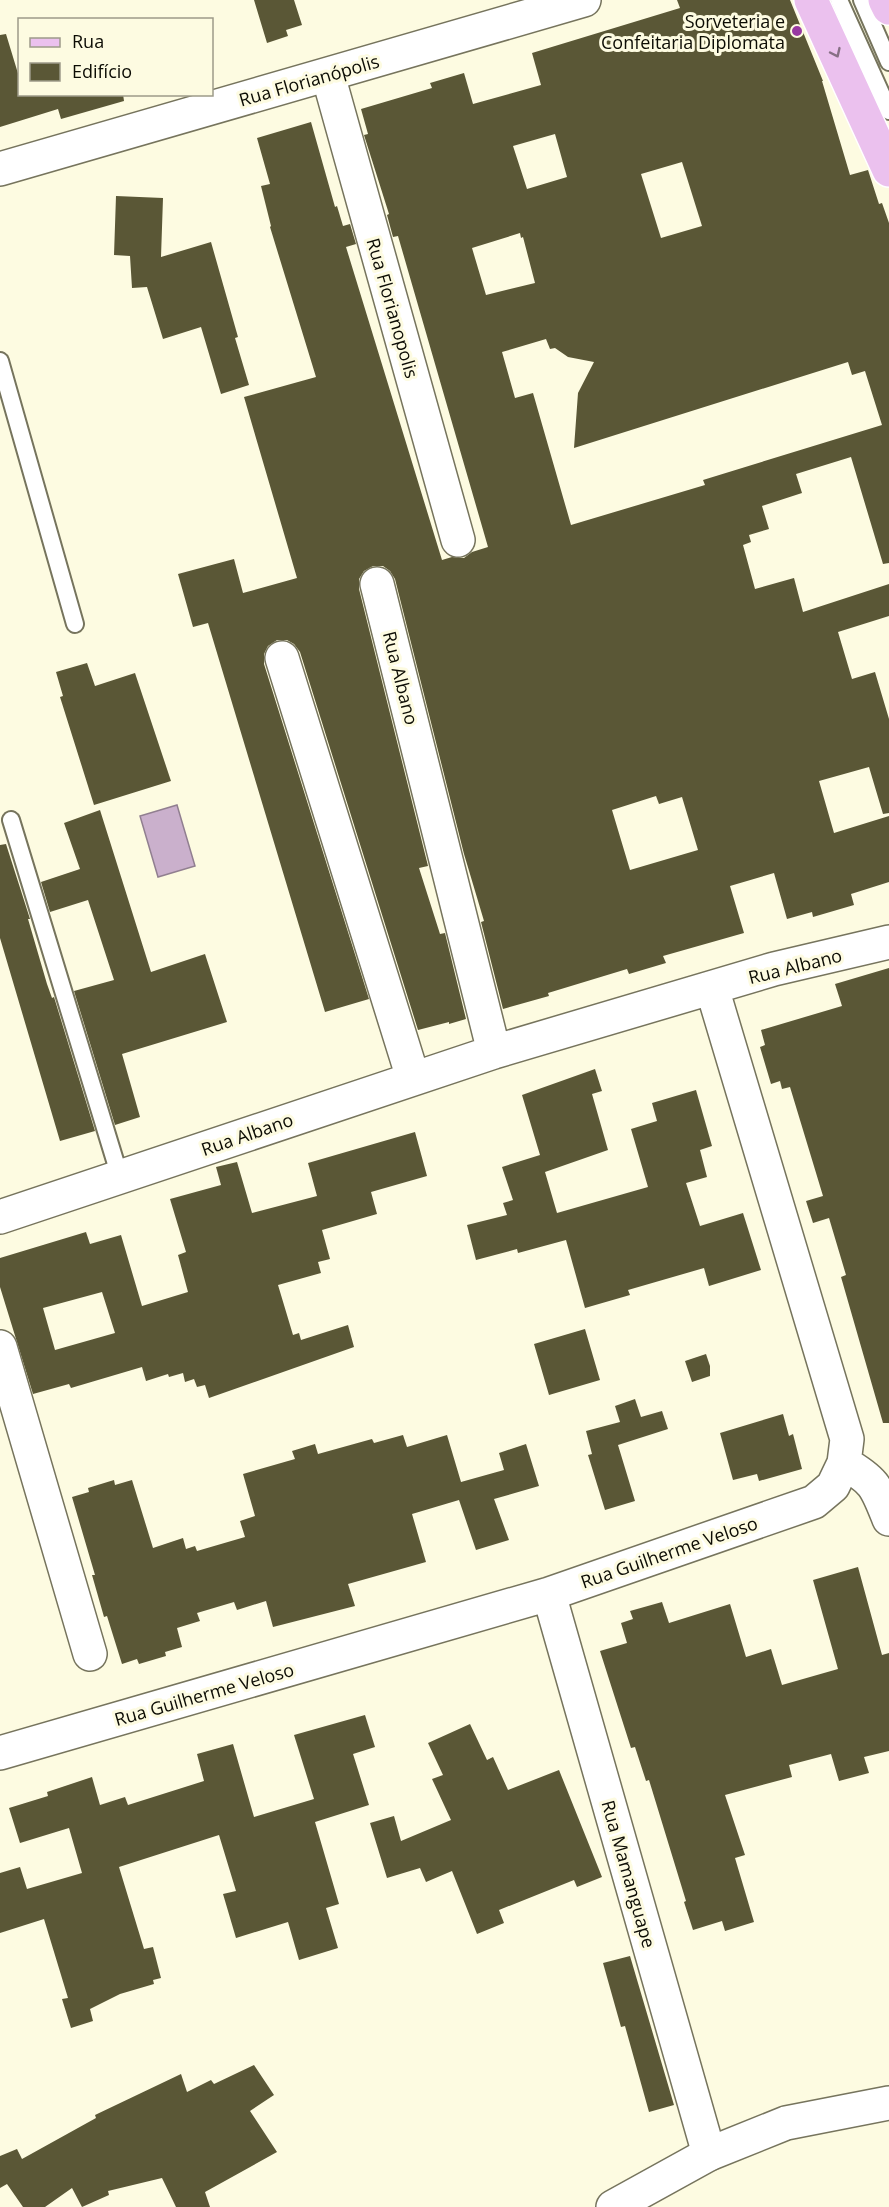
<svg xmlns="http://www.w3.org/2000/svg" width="889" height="2207" viewBox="0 0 889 2207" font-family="'Open Sans',sans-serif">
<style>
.water{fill:#cab0cc;stroke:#917f90;stroke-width:1.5}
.building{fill:#5a5736;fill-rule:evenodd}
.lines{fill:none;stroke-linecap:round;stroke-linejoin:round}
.service-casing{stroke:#76745d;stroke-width:20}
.minor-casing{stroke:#76745d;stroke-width:36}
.tertiary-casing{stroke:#76745d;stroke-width:36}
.primary-casing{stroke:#fff;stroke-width:36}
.service{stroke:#fff;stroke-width:16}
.minor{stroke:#fff;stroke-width:33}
.tertiary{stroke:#fff;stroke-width:33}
.primary{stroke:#ebc1ee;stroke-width:33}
.oneway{stroke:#877085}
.poi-dot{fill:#9839a2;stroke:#fdfbe1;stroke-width:2}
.labels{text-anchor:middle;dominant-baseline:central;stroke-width:6;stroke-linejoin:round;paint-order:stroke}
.poi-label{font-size:18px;fill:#0c0c04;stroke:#fdfbe1;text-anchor:end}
.street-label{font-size:18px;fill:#0c0c04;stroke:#fdfbe1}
</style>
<rect width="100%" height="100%" fill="#fdfbe1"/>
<path class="water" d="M 177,805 L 195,866 L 158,877 L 140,816 Z"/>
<path class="building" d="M 254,0 L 294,0 L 302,25 L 286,30 L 288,36 L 267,43 Z
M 677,0 L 790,0 L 823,81 L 822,81 L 850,175 L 868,170 L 879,204 L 882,203 L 889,223 L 889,563 L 883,564 L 851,457 L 796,474 L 802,493 L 762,506 L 769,529 L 749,535 L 751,542 L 743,545 L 755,589 L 794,578 L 803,612 L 889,584 L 889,616 L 838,632 L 852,679 L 875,672 L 889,719 L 889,813 L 883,814 L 869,767 L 819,781 L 834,833 L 889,816 L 889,882 L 851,894 L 854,905 L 813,917 L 812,912 L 787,919 L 774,873 L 730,886 L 744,933 L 663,956 L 666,963 L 629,974 L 627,969 L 548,993 L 549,996 L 503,1009 L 481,922 L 484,921 L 464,854 L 395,579 L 390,571 L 383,566 L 373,566 L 364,571 L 359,579 L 359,589 L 428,866 L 419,868 L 440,934 L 445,933 L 466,1019 L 449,1024 L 449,1022 L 418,1030 L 300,652 L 294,644 L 287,640 L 277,640 L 268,646 L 264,654 L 264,664 L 369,999 L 325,1012 L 208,623 L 193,627 L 178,574 L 234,559 L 243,593 L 297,578 L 244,397 L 316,377 L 270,227 L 271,226 L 261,186 L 270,184 L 257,138 L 311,122 L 335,207 L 337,206 L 343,226 L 350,224 L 356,244 L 346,247 L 442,560 L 452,557 L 464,558 L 472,552 L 488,547 L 398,236 L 393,237 L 387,215 L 389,214 L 364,135 L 368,134 L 361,109 L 432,88 L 430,83 L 464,73 L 473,104 L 541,85 L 532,53 L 680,8 ZM 555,134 L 567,177 L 527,189 L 513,146 ZM 682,162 L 702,226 L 661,238 L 641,174 ZM 520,233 L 521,238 L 523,237 L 535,283 L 486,295 L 472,248 ZM 546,339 L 550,349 L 555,348 L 568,357 L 594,362 L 578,393 L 574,448 L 848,362 L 852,375 L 865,371 L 882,425 L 703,480 L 705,485 L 571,525 L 533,393 L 515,398 L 502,352 ZM 656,796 L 659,804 L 682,797 L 698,850 L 630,870 L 612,810 Z
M 6,34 L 20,80 L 20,94 L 123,94 L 124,101 L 61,119 L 58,109 L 0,127 L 0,35 Z
M 116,196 L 163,198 L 161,257 L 211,242 L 238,337 L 235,338 L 249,385 L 221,394 L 201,327 L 163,339 L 147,287 L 132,288 L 130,256 L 114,255 Z
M 87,663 L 95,686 L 135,673 L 171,781 L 94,805 L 60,697 L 63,696 L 56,672 Z
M 100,810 L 151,972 L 205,954 L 227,1022 L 122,1054 L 140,1117 L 115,1125 L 74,991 L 114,980 L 88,900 L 50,912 L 41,882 L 80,869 L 64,823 Z
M 6,844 L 30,919 L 28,919 L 47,984 L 52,998 L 54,997 L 95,1131 L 60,1141 L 0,938 L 0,845 Z
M 889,968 L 889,1423 L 883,1423 L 841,1277 L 846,1275 L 829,1218 L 813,1223 L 806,1201 L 823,1196 L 790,1087 L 782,1089 L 780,1081 L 771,1084 L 760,1047 L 765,1045 L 761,1030 L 842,1006 L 835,984 Z
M 595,1069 L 602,1091 L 592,1094 L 608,1150 L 545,1172 L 557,1213 L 648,1187 L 631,1129 L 657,1121 L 652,1103 L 696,1090 L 712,1146 L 700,1150 L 707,1177 L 686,1183 L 700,1226 L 743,1213 L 761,1270 L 709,1286 L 704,1268 L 628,1290 L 630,1295 L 585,1308 L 566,1240 L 518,1253 L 517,1249 L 476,1260 L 467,1225 L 507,1215 L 503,1203 L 513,1200 L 502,1167 L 540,1155 L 522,1095 Z
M 415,1132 L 427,1176 L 371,1192 L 377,1214 L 322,1230 L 330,1259 L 318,1262 L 321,1273 L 278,1285 L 293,1335 L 299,1333 L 301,1340 L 348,1325 L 354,1347 L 209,1398 L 205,1385 L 197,1387 L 194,1379 L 185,1382 L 183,1373 L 169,1377 L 168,1374 L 146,1381 L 142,1367 L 71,1388 L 69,1384 L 33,1394 L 0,1287 L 0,1258 L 86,1232 L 90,1244 L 121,1235 L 142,1306 L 188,1292 L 178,1255 L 186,1252 L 170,1199 L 221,1185 L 216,1167 L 237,1162 L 252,1213 L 317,1196 L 308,1163 ZM 102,1292 L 115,1333 L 55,1350 L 43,1308 Z
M 585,1329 L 600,1380 L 549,1395 L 534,1344 Z
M 706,1354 L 710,1366 L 710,1376 L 692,1382 L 685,1361 Z
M 635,1399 L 641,1417 L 662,1411 L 668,1429 L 618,1445 L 635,1501 L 605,1510 L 588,1455 L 592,1454 L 586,1431 L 620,1422 L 615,1406 Z
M 783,1414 L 789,1436 L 793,1434 L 802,1469 L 759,1481 L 757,1474 L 733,1480 L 720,1433 Z
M 403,1435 L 407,1447 L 447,1435 L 461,1482 L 504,1470 L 499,1453 L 526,1444 L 539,1486 L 494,1499 L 509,1540 L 476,1550 L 459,1500 L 412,1514 L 426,1562 L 348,1584 L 355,1606 L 273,1627 L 266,1601 L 237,1610 L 234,1602 L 197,1613 L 200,1621 L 177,1628 L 182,1647 L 165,1652 L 166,1656 L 139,1664 L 137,1659 L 122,1664 L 107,1616 L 104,1617 L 92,1575 L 95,1575 L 72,1497 L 89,1492 L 88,1488 L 114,1480 L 115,1485 L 132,1480 L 153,1548 L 183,1538 L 186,1549 L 195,1546 L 197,1551 L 245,1537 L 240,1521 L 255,1516 L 243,1474 L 295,1459 L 292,1451 L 315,1444 L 318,1454 L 372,1439 L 374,1443 Z
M 858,1567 L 882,1655 L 889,1653 L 889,1751 L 864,1757 L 869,1773 L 839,1781 L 831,1754 L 789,1765 L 792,1777 L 725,1795 L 745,1855 L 735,1858 L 754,1922 L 725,1931 L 722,1921 L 693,1930 L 684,1902 L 686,1901 L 649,1780 L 646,1781 L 635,1747 L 631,1748 L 600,1651 L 627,1643 L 621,1623 L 633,1619 L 630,1611 L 662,1602 L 669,1623 L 730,1604 L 746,1657 L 771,1649 L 782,1685 L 838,1669 L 813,1580 Z
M 365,1715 L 375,1747 L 353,1754 L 369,1805 L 315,1822 L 339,1904 L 326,1908 L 338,1948 L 299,1960 L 288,1922 L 236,1938 L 223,1894 L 236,1891 L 219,1835 L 119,1867 L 144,1949 L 153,1947 L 161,1978 L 153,1980 L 154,1984 L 120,1994 L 90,2009 L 93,2021 L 71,2028 L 62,1999 L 68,1998 L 44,1919 L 0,1933 L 0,1873 L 20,1867 L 27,1889 L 82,1873 L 69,1828 L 20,1843 L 9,1808 L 48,1796 L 47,1792 L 92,1777 L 100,1805 L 125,1797 L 128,1805 L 204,1781 L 197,1754 L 233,1744 L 254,1817 L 314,1799 L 294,1735 Z
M 470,1724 L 487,1760 L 493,1757 L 508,1790 L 559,1770 L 602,1877 L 577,1887 L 574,1880 L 499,1910 L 504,1923 L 477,1934 L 452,1871 L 426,1882 L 420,1868 L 387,1878 L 370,1823 L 394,1816 L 401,1841 L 451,1820 L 432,1779 L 443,1775 L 428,1743 Z
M 630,1956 L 674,2105 L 649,2112 L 625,2026 L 621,2027 L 603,1963 Z
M 254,2065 L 274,2095 L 250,2111 L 277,2152 L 205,2192 L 210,2207 L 176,2207 L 162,2178 L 108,2191 L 109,2195 L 82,2207 L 72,2188 L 45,2207 L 23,2207 L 7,2184 L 0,2188 L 0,2156 L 17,2149 L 22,2159 L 96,2118 L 95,2115 L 181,2074 L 187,2092 L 211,2080 L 214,2084 Z"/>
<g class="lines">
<defs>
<path id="service" d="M 839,0 L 889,111
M 862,0 L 889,62
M 0,361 L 75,624
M 11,820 L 120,1177"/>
<path id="minor" d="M 328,75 L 458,540
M 377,584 L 494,1052
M 282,658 L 413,1078
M 0,1217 L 494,1052 L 774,969 L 889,942
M 0,1347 L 90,1654
M 844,1463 C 875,1481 876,1486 889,1519
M 549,1594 L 709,2154
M 0,1753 L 549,1594 L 814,1502 L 833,1486 L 844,1463 L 847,1439 L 712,988"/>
<path id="tertiary" d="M 0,169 L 584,0
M 613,2207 L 709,2154 L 786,2123 L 889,2103"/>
<path id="primary" d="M 811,0 L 889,170
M 885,0 L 889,8"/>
</defs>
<use href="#service" class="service-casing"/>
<use href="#minor" class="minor-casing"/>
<use href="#tertiary" class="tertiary-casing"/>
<use href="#primary" class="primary-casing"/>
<use href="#service" class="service"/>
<use href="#minor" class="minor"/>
<use href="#tertiary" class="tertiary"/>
<use href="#primary" class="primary"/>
</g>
<defs><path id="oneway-chevron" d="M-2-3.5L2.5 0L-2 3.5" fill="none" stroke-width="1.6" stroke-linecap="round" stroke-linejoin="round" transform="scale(1.5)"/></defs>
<use class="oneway" href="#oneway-chevron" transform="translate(836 53) rotate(65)"/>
<circle class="poi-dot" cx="797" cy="31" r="6"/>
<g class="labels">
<g class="poi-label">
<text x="785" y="21">Sorveteria e<tspan x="785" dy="21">Confeitaria Diplomata</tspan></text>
</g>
<g class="street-label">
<text transform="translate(309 80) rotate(-16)">Rua Florianópolis</text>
<text transform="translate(393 308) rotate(74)">Rua Florianopolis</text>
<text transform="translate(401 678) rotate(76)">Rua Albano</text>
<text transform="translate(795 966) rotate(-14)">Rua Albano</text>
<text transform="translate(247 1134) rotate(-19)">Rua Albano</text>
<text transform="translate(669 1552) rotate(-19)">Rua Guilherme Veloso</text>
<text transform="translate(204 1694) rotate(-16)">Rua Guilherme Veloso</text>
<text transform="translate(629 1874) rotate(74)">Rua Mamanguape</text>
</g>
</g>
<rect x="18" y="18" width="195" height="78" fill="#fdfbe1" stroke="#9d9b89" stroke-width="1.5"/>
<rect x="30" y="38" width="30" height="9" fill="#ebc1ee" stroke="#9d9b89" stroke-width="1.5"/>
<text x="72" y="48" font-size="18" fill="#0c0c04">Rua</text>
<rect x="30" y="63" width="30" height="18" fill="#5a5736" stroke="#9d9b89" stroke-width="1.5"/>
<text x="72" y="78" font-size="18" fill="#0c0c04">Edifício</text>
</svg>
